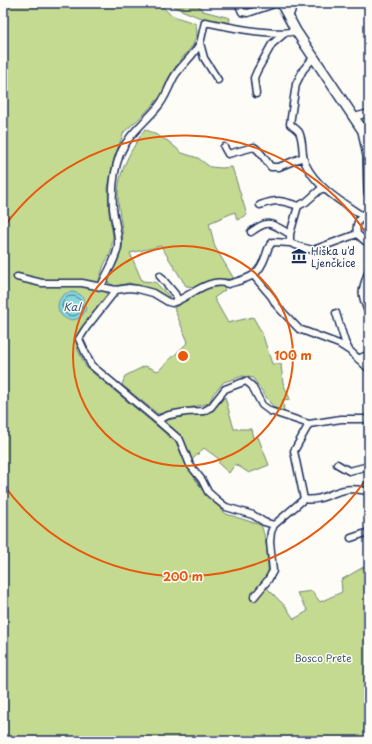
<svg xmlns="http://www.w3.org/2000/svg" width="372" height="744" viewBox="0 0 372 744" font-family="'Playpen Sans',sans-serif">
<style>
.green{fill:#c4da90;stroke:#708477}
.water{fill:#86d7dc;stroke:#5b94aa}
.lines{fill:none;stroke-linecap:round;stroke-linejoin:round}
.shore{stroke:#467290;stroke-width:1}
.minor-casing{stroke:#1b2f5e;stroke-width:9}
.secondary-casing{stroke:#1b2f5e;stroke-width:12}
.minor{stroke:#fdfcf7;stroke-width:6}
.secondary{stroke:#fdfcf7;stroke-width:9}
.ring{fill:none;stroke:#e8590c;stroke-width:2}
.labels{text-anchor:middle;dominant-baseline:central;stroke-width:3;stroke-linejoin:round;paint-order:stroke}
.poi-label{font-size:10px;fill:#1b2f5e;stroke:#fdfcf7;text-anchor:start}
.park-label{font-size:10px;fill:#455a6a;stroke:#fdfcf7}
.water-label{font-size:11px;font-style:italic;fill:#36597e;stroke:#fdfcf7}
.centre{fill:#e8590c;stroke:#fdfcf7;stroke-width:2}
.ring-label{font-size:12px;text-anchor:middle;font-weight:bold;fill:#e8590c;stroke:#fdfcf7;stroke-width:3;stroke-linejoin:round;paint-order:stroke}
</style>
<rect width="100%" height="100%" fill="#fdfcf7"/>
<filter id="ink" filterUnits="userSpaceOnUse"><feTurbulence type="fractalNoise" baseFrequency=".025" numOctaves="2"/><feDisplacementMap in="SourceGraphic" scale="8" xChannelSelector="R" yChannelSelector="G"/><feConvolveMatrix kernelMatrix="1 2 1 2 8 2 1 2 1" color-interpolation-filters="sRGB"/></filter>
<g filter="url(#ink)">
<path class="green" d="M 3,3 L 161,3 C 169,19 181,17 196,24 L 197,34 L 193,45 L 176,66 L 168,79 L 161,96 L 143,115 L 124,132 L 114,158 L 108,188 L 109,213 L 113,236 L 111,252 L 104,265 L 99,280 L 108,296 L 76,340 L 78,350 L 86,367 L 176,442 L 187,466 L 204,492 L 226,514 L 261,525 C 269,545 268,569 268,589 L 286,607 L 294,619 L 308,611 L 297,593 L 312,591 L 320,602 L 342,592 L 341,580 L 367,565 L 369,565 L 369,741 L 3,741 Z
M 172,3 L 197,3 L 203,11 L 230,18 L 229,23 L 198,17 L 174,7 Z
M 145,129 L 168,141 L 182,153 L 198,158 L 210,167 L 222,168 L 232,167 L 247,215 L 237,220 L 235,212 L 209,223 L 215,247 L 234,279 L 217,279 L 197,287 L 186,286 L 161,246 L 130,253 L 142,281 L 155,282 L 170,297 L 166,297 L 146,288 L 129,283 L 115,286 L 108,283 C 110,271 119,262 122,249 C 125,232 118,214 118,197 C 118,171 131,150 145,129 Z
M 215,285 L 222,285 L 225,290 L 214,298 L 228,323 L 253,317 L 262,333 L 272,364 L 281,364 L 283,383 L 290,399 L 283,400 L 284,412 L 273,407 L 253,378 L 243,376 L 224,382 L 214,393 L 209,403 C 192,408 175,410 158,414 L 122,385 L 125,376 L 145,366 L 158,371 L 188,342 L 174,308 L 198,293 Z
M 225,397 L 234,429 L 251,429 L 253,438 L 258,437 L 269,465 L 249,473 L 235,464 L 229,473 L 219,464 L 219,459 L 204,448 L 191,461 C 184,439 182,436 164,421 L 188,415 L 204,415 L 216,407 Z"/>
<path class="water" d="M58 306a14 14 0 1 1 28 0a14 14 0 1 1-28 0Z"/>
<g class="lines">
<path class="shore" d="M62 306a10 10 0 1 1 20 0a10 10 0 1 1-20 0Z"/>
<defs>
<path id="minor" d="M 238,3 L 242,12 L 248,13 L 277,3
M 289,18 L 294,3
M 200,43 L 204,58 L 218,80
M 314,57 L 303,70 L 296,84 L 290,124 C 292,126 297,129 299,132 C 304,142 301,153 305,163 C 316,187 340,201 361,215
M 256,94 L 254,78 L 257,71 L 272,44 L 285,33
M 354,117 L 369,113
M 367,140 L 369,129
M 224,147 L 228,154 L 254,147 C 261,151 265,160 271,167 L 279,167 L 303,157
M 260,205 C 277,199 281,200 298,206
M 251,232 C 270,218 271,224 290,234
M 357,234 C 355,223 359,217 369,211
M 290,243 L 290,234 L 298,206 L 306,202 L 323,187
M 369,270 C 361,291 360,293 369,314
M 160,276 L 175,294 L 178,301
M 254,276 L 271,296 L 277,306 L 299,329 L 339,344 L 350,351 L 369,369
M 17,277 L 42,283 L 82,283 L 116,290 L 129,288 L 138,289 L 153,293 L 168,302 L 172,303 C 190,297 208,277 228,284 C 249,278 258,278 266,255 C 268,249 268,246 273,242 L 290,243 L 301,247 L 313,250 L 357,234 L 365,241 L 369,243
M 101,287 C 106,273 117,259 118,245 C 119,233 114,220 113,208 C 112,191 114,170 120,154 C 128,135 143,124 156,109 C 165,100 168,88 174,77 C 181,65 194,56 200,43 C 202,37 203,29 205,22 C 229,27 273,37 296,31
M 116,290 L 86,328 L 79,339 L 91,365 L 157,420 L 169,415 L 186,412 L 204,411 L 211,407 L 225,389 L 246,381 L 252,386 L 262,405 L 270,411 L 309,424
M 336,313 L 345,342 L 349,350
M 358,359 L 369,354
M 157,420 L 180,440 L 190,465 L 202,480 L 208,492 L 217,500 L 226,507 L 253,515 L 264,522 L 274,525
M 337,464 L 349,471 L 369,466
M 304,499 L 294,451 L 309,424 L 341,419 L 369,419
M 351,538 L 369,532
M 254,597 L 268,580 L 273,571 L 270,542 L 271,532 L 274,525 L 304,499 C 319,502 330,493 344,490 C 351,488 361,490 369,491"/>
<path id="secondary" d="M 281,3 L 296,31 L 363,131 L 368,156 L 369,192"/>
</defs>
<use href="#minor" class="minor-casing"/>
<use href="#secondary" class="secondary-casing"/>
<use href="#minor" class="minor"/>
<use href="#secondary" class="secondary"/>
</g>
</g>
<g class="ring">
<circle cx="183" cy="356" r="110"/>
<path d="M368 476A221 221 0 0 1 3 484M3 228A221 221 0 0 1 368 236"/>
</g>
<defs>
<symbol id="museum-bare" viewBox="-9 -9 18 18"><path d="M0-6L6-3V-2H-6V-3ZM-5-1h2V3h-2ZM-1-1h2V3h-2ZM3-1h2V3H3ZM-6 4H6V6H-6Z" fill="#1b2f5e" stroke="#fdfcf7" stroke-width="2.5" paint-order="stroke"/></symbol>
</defs>
<g fill-rule="evenodd">
<use href="#museum-bare" x="288" y="245" width="22" height="22"/>
</g>
<g class="labels">
<g class="poi-label">
<text x="311" y="250">Hiška u'd<tspan x="311" dy="12">Ljenčkice</tspan></text>
</g>
<g class="park-label">
<text x="323" y="657">Bosco Prete</text>
</g>
<g class="water-label">
<text x="72" y="306">Kal</text>
</g>
</g>
<circle cx="183" cy="356" r="6" class="centre"/>
<g class="ring-label">
<text x="293" y="360">100 m</text>
<text x="183" y="581">200 m</text>
</g>
<rect width="372" height="744" fill="none" stroke="#fdfcf7" stroke-width="16"/>
<rect x="8" y="8" width="356" height="728" fill="none" stroke="#1b2f5e" stroke-width="1.5" filter="url(#ink)"/>
</svg>
